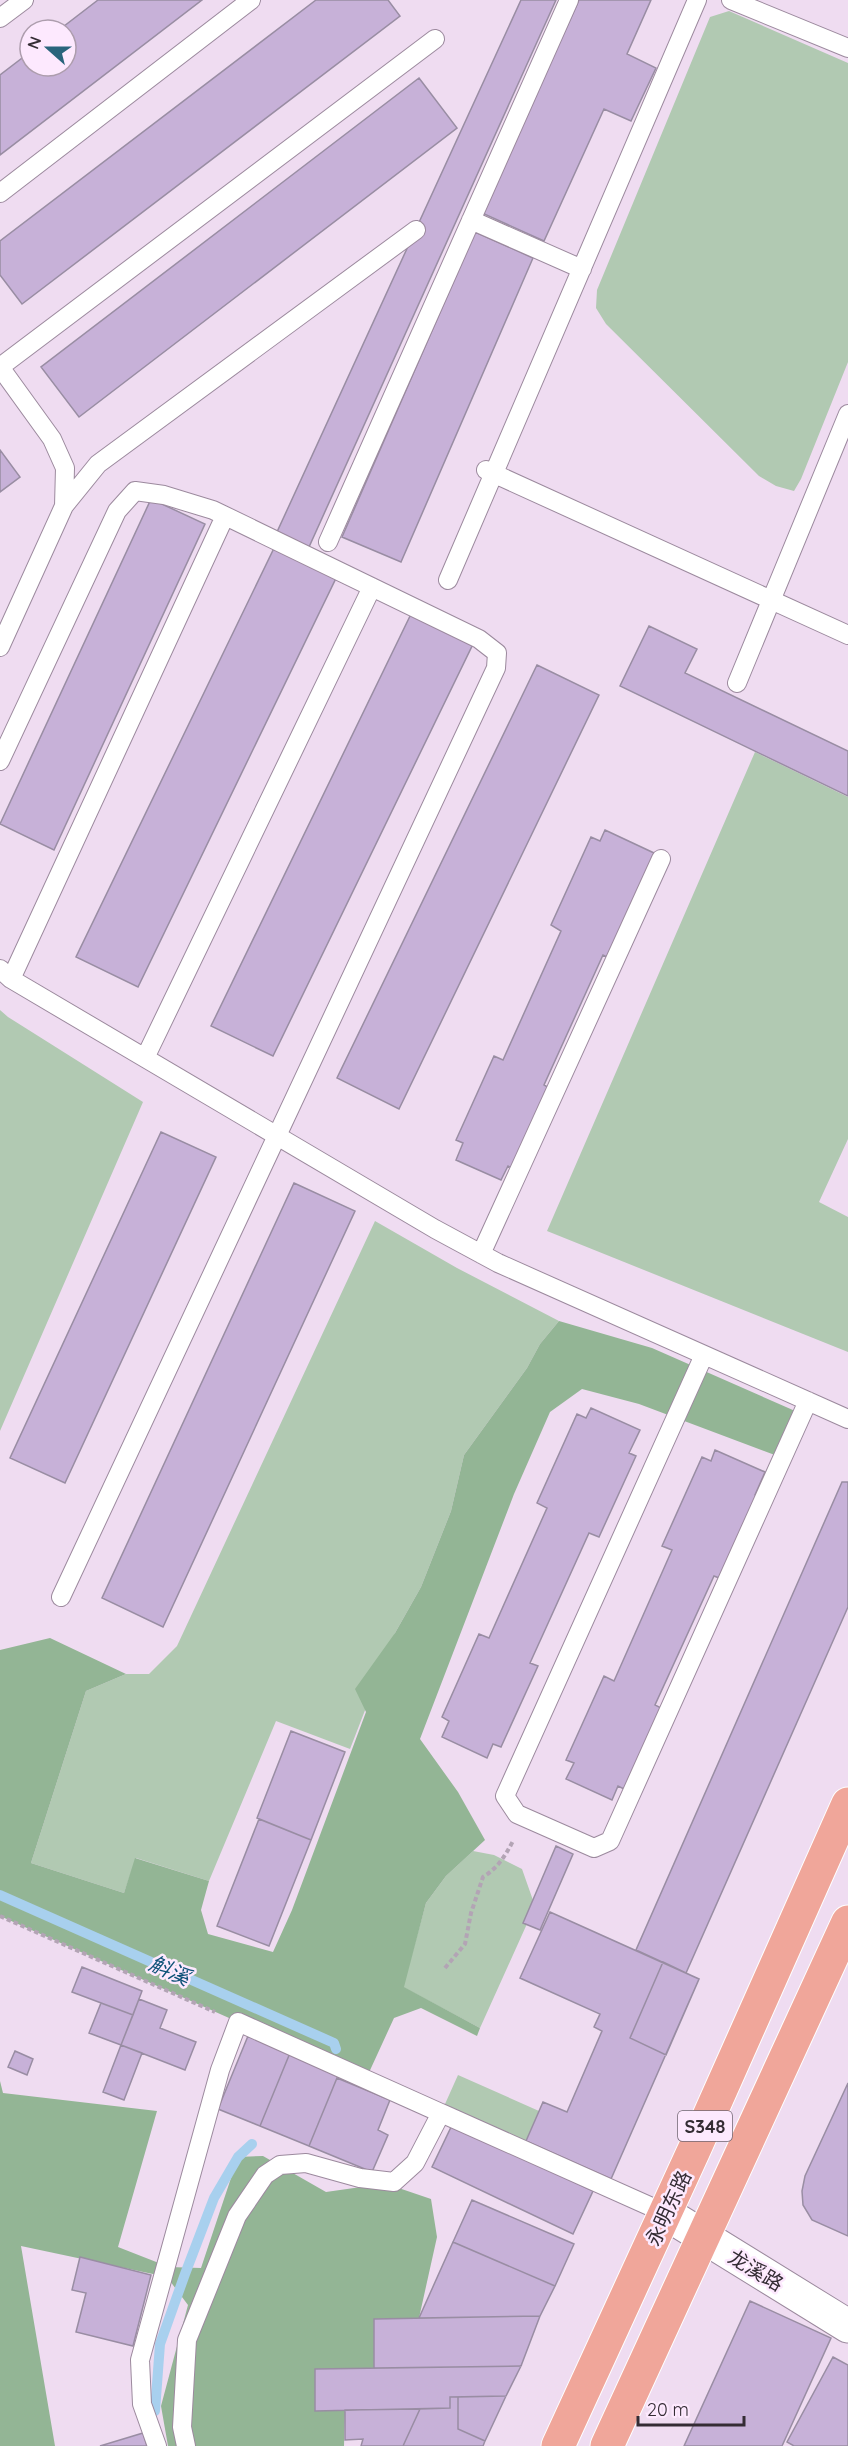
<svg xmlns="http://www.w3.org/2000/svg" width="848" height="2446" viewBox="0 0 848 2446" font-family="Quicksand,'Noto Sans SC',sans-serif">
<style>
.green{fill:#b1c9b2}
.forest{fill:#93b595}
.lines{fill:none;stroke-linecap:round;stroke-linejoin:round}
.stream{stroke:#a8d0ee;stroke-width:10}
.building{fill:#c7b1d8;stroke:#998da3;stroke-width:1.5}
.lane-casing{stroke:#9c8a9e;stroke-width:20}
.street-casing{stroke:#9c8a9e;stroke-width:35}
.primary-casing{stroke:#fff;stroke-width:35}
.path{stroke:#b3a4b5;stroke-width:4;stroke-dasharray:4.5 3;stroke-linecap:butt}
.lane{stroke:#fff;stroke-width:18}
.street{stroke:#fff;stroke-width:33}
.primary{stroke:#f0a69a;stroke-width:33}
.labels{text-anchor:middle;dominant-baseline:central;stroke-width:5;stroke-linejoin:round;paint-order:stroke}
.shield{fill:#fde9fe;stroke:#706571;stroke-width:1.5}
.shield-label{font-size:18px;font-weight:bold;fill:#342c34}
.street-label{font-size:20px;fill:#342c34;stroke:#fde9fe}
.water-label{font-size:21px;font-style:italic;fill:#0e5278;stroke:#fde9fe}
</style>
<rect width="100%" height="100%" fill="#efdcf1"/>
<path class="green" d="M 729,11 L 848,63 L 848,362 L 801,479 L 794,491 L 776,486 L 759,476 L 606,324 L 596,308 L 597,290 L 710,17 Z
M 755,752 L 848,797 L 848,1139 L 819,1202 L 848,1217 L 848,1352 L 547,1231 Z
M 0,1010 L 8,1017 L 143,1102 L 0,1431 Z
M 375,1221 L 457,1268 L 559,1321 L 540,1344 L 527,1368 L 464,1455 L 451,1511 L 421,1587 L 395,1633 L 350,1749 L 276,1721 L 209,1881 L 136,1858 L 124,1893 L 31,1863 L 86,1691 L 126,1674 L 149,1674 L 177,1646 Z
M 473,1851 L 494,1855 L 522,1869 L 535,1906 L 480,2028 L 403,1987 L 426,1903 L 446,1876 Z
M 458,2075 L 539,2111 L 526,2141 L 441,2113 Z"/>
<path class="forest" d="M 559,1321 L 652,1348 L 802,1414 L 783,1458 L 639,1404 L 582,1389 L 550,1412 L 514,1494 L 420,1739 L 458,1792 L 485,1840 L 446,1876 L 426,1903 L 404,1987 L 480,2028 L 477,2036 L 421,2008 L 394,2018 L 366,2079 L 0,1916 L 0,1650 L 50,1638 L 126,1674 L 86,1691 L 31,1863 L 124,1893 L 135,1858 L 209,1881 L 201,1910 L 208,1934 L 273,1952 L 292,1910 L 366,1712 L 355,1689 L 395,1633 L 421,1587 L 451,1511 L 464,1455 L 527,1368 L 540,1344 Z
M 0,2081 L 3,2093 L 157,2111 L 118,2247 L 169,2267 L 201,2268 L 238,2157 L 263,2156 L 326,2192 L 361,2187 L 378,2181 L 431,2199 L 437,2237 L 419,2318 L 374,2319 L 374,2368 L 315,2369 L 315,2410 L 345,2410 L 344,2446 L 168,2446 L 161,2406 L 188,2305 L 167,2277 L 21,2246 L 55,2446 L 0,2446 Z"/>
<g class="lines">
<path class="stream" d="M 0,1895 L 334,2043 L 336,2049
M 155,2411 L 160,2344 L 185,2274 L 214,2198 L 238,2157 L 252,2144"/>
</g>
<path class="building" d="M 98,0 L 202,0 L 0,155 L 0,75 L 30,52 L 30,66 L 66,66 L 66,30 L 59,30 Z
M 316,0 L 388,0 L 400,16 L 22,304 L 0,275 L 0,241 Z
M 521,0 L 556,0 L 309,547 L 277,532 Z
M 579,0 L 651,0 L 627,54 L 656,68 L 631,121 L 604,109 L 544,241 L 482,213 Z
M 419,78 L 457,128 L 79,417 L 41,367 Z
M 475,232 L 533,258 L 401,562 L 342,537 Z
M 0,450 L 20,477 L 0,492 Z
M 151,499 L 205,524 L 54,850 L 0,824 Z
M 277,542 L 339,572 L 138,987 L 76,957 Z
M 412,612 L 474,642 L 273,1056 L 211,1026 Z
M 649,626 L 697,649 L 685,673 L 848,751 L 848,796 L 620,686 Z
M 537,665 L 599,695 L 399,1109 L 337,1078 Z
M 605,830 L 654,853 L 613,960 L 603,955 L 544,1085 L 551,1089 L 515,1170 L 508,1166 L 501,1180 L 456,1160 L 463,1143 L 456,1140 L 494,1056 L 503,1060 L 561,931 L 551,925 L 591,837 L 600,841 Z
M 161,1132 L 216,1157 L 65,1483 L 10,1458 Z
M 294,1183 L 355,1211 L 163,1627 L 102,1598 Z
M 591,1408 L 640,1430 L 629,1453 L 636,1456 L 599,1537 L 589,1533 L 530,1663 L 538,1666 L 501,1747 L 493,1744 L 487,1758 L 442,1737 L 449,1721 L 442,1717 L 479,1634 L 489,1638 L 547,1508 L 537,1503 L 577,1414 L 586,1418 Z
M 715,1450 L 765,1472 L 755,1495 L 761,1498 L 724,1580 L 714,1576 L 655,1705 L 663,1709 L 626,1790 L 618,1786 L 612,1800 L 566,1779 L 574,1763 L 566,1760 L 604,1676 L 614,1681 L 672,1550 L 662,1546 L 702,1457 L 711,1461 Z
M 842,1482 L 848,1482 L 848,1607 L 686,1973 L 636,1950 Z
M 291,1731 L 345,1752 L 311,1840 L 257,1818 Z
M 259,1819 L 311,1840 L 269,1946 L 217,1926 Z
M 556,1846 L 573,1854 L 540,1930 L 523,1923 Z
M 550,1912 L 699,1979 L 611,2179 L 526,2141 L 543,2102 L 567,2112 L 602,2031 L 594,2027 L 600,2014 L 520,1978 Z
M 663,1962 L 699,1979 L 666,2055 L 630,2038 Z
M 82,1967 L 142,1991 L 133,2015 L 72,1992 Z
M 139,1999 L 167,2010 L 160,2028 L 196,2042 L 185,2070 L 121,2045 Z
M 101,2003 L 133,2015 L 121,2045 L 89,2033 Z
M 248,2036 L 290,2053 L 260,2126 L 218,2109 Z
M 121,2045 L 142,2053 L 124,2100 L 103,2092 Z
M 15,2051 L 33,2059 L 27,2075 L 8,2067 Z
M 290,2053 L 339,2073 L 309,2146 L 260,2126 Z
M 337,2078 L 390,2100 L 378,2130 L 388,2135 L 372,2172 L 309,2146 Z
M 848,2083 L 848,2236 L 812,2220 L 803,2205 L 802,2191 L 805,2176 Z
M 453,2123 L 593,2191 L 573,2234 L 432,2167 Z
M 472,2200 L 574,2244 L 555,2286 L 453,2242 Z
M 453,2242 L 555,2286 L 540,2316 L 419,2318 Z
M 80,2257 L 151,2275 L 133,2346 L 76,2332 L 86,2293 L 72,2290 Z
M 750,2301 L 831,2338 L 782,2446 L 684,2446 Z
M 540,2316 L 521,2366 L 374,2368 L 374,2319 Z
M 833,2357 L 848,2365 L 848,2446 L 794,2446 L 787,2442 Z
M 521,2366 L 506,2396 L 450,2397 L 450,2408 L 315,2411 L 315,2369 Z
M 506,2396 L 485,2441 L 458,2429 L 458,2397 Z
M 450,2397 L 458,2397 L 458,2429 L 485,2441 L 483,2446 L 403,2446 L 420,2409 L 450,2408 Z
M 420,2409 L 403,2446 L 361,2446 L 363,2439 L 345,2440 L 345,2410 Z
M 143,2433 L 147,2446 L 100,2446 Z"/>
<g class="lines">
<defs>
<path id="lane" d="M 731,0 L 848,48
M 0,18 L 24,0
M 0,193 L 251,0
M 471,220 L 582,269
M 0,367 L 435,39
M 0,367 L 52,439 L 65,468 L 64,506 L 0,647
M 486,470 L 848,635
M 64,506 L 98,464 L 416,230
M 328,542 L 569,0
M 448,580 L 697,0
M 737,683 L 848,414
M 0,761 L 117,511 L 135,491 L 164,495 L 213,510 L 479,639 L 497,653 L 496,668 L 61,1597
M 0,969 L 11,979 L 435,1229 L 498,1263 L 848,1419
M 11,979 L 225,516
M 145,1058 L 372,587
M 481,1254 L 661,859
M 704,1355 L 505,1796 L 517,1814 L 594,1848 L 610,1841 L 808,1401
M 157,2446 L 142,2404 L 140,2360 L 220,2070 L 238,2022 L 441,2113
M 186,2446 L 182,2427 L 187,2340 L 237,2216 L 265,2175 L 280,2165 L 306,2163 L 360,2178 L 394,2182 L 415,2163 L 441,2113 L 665,2213"/>
<path id="street" d="M 665,2213 L 848,2326"/>
<path id="primary" d="M 558,2446 L 694,2150 L 848,1804
M 607,2446 L 848,1922"/>
</defs>
<use href="#lane" class="lane-casing"/>
<use href="#street" class="street-casing"/>
<use href="#primary" class="primary-casing"/>
<path class="path" d="M 0,1916 L 215,2012
M 445,1968 L 465,1944 L 471,1913 L 483,1877 C 498,1868 505,1856 513,1841"/>
<use href="#lane" class="lane"/>
<use href="#street" class="street"/>
<use href="#primary" class="primary"/>
</g>
<g class="labels">
<rect class="shield" x="678" y="2111" width="54" height="30" rx="4.5"/>
<g class="shield-label">
<text x="705" y="2126">S348</text>
</g>
<g class="street-label">
<text transform="translate(668 2208) rotate(-65)">永明东路</text>
<text transform="translate(756 2270) rotate(31)">龙溪路</text>
</g>
<g class="water-label">
<text transform="translate(170 1970) rotate(24)">斛溪</text>
</g>
</g>
<g transform="translate(48 48) rotate(291)"><circle r="28" fill="#fde9fe" stroke="#ad9dad" stroke-width="1.5"/>
<path d="M0-4.5L10 22L0 15L-10 22Z" fill="#29647c"/>
<text y="-9" font-size="16" font-weight="bold" text-anchor="middle" fill="#342c34">N</text>
</g>
<path d="M638 2416v9h106v-9" fill="none" stroke="#342c34" stroke-width="3"/>
<text x="647" y="2416" font-size="18" fill="#342c34" stroke="#fde9fe" stroke-width="4.5" paint-order="stroke">20 m</text>
</svg>
